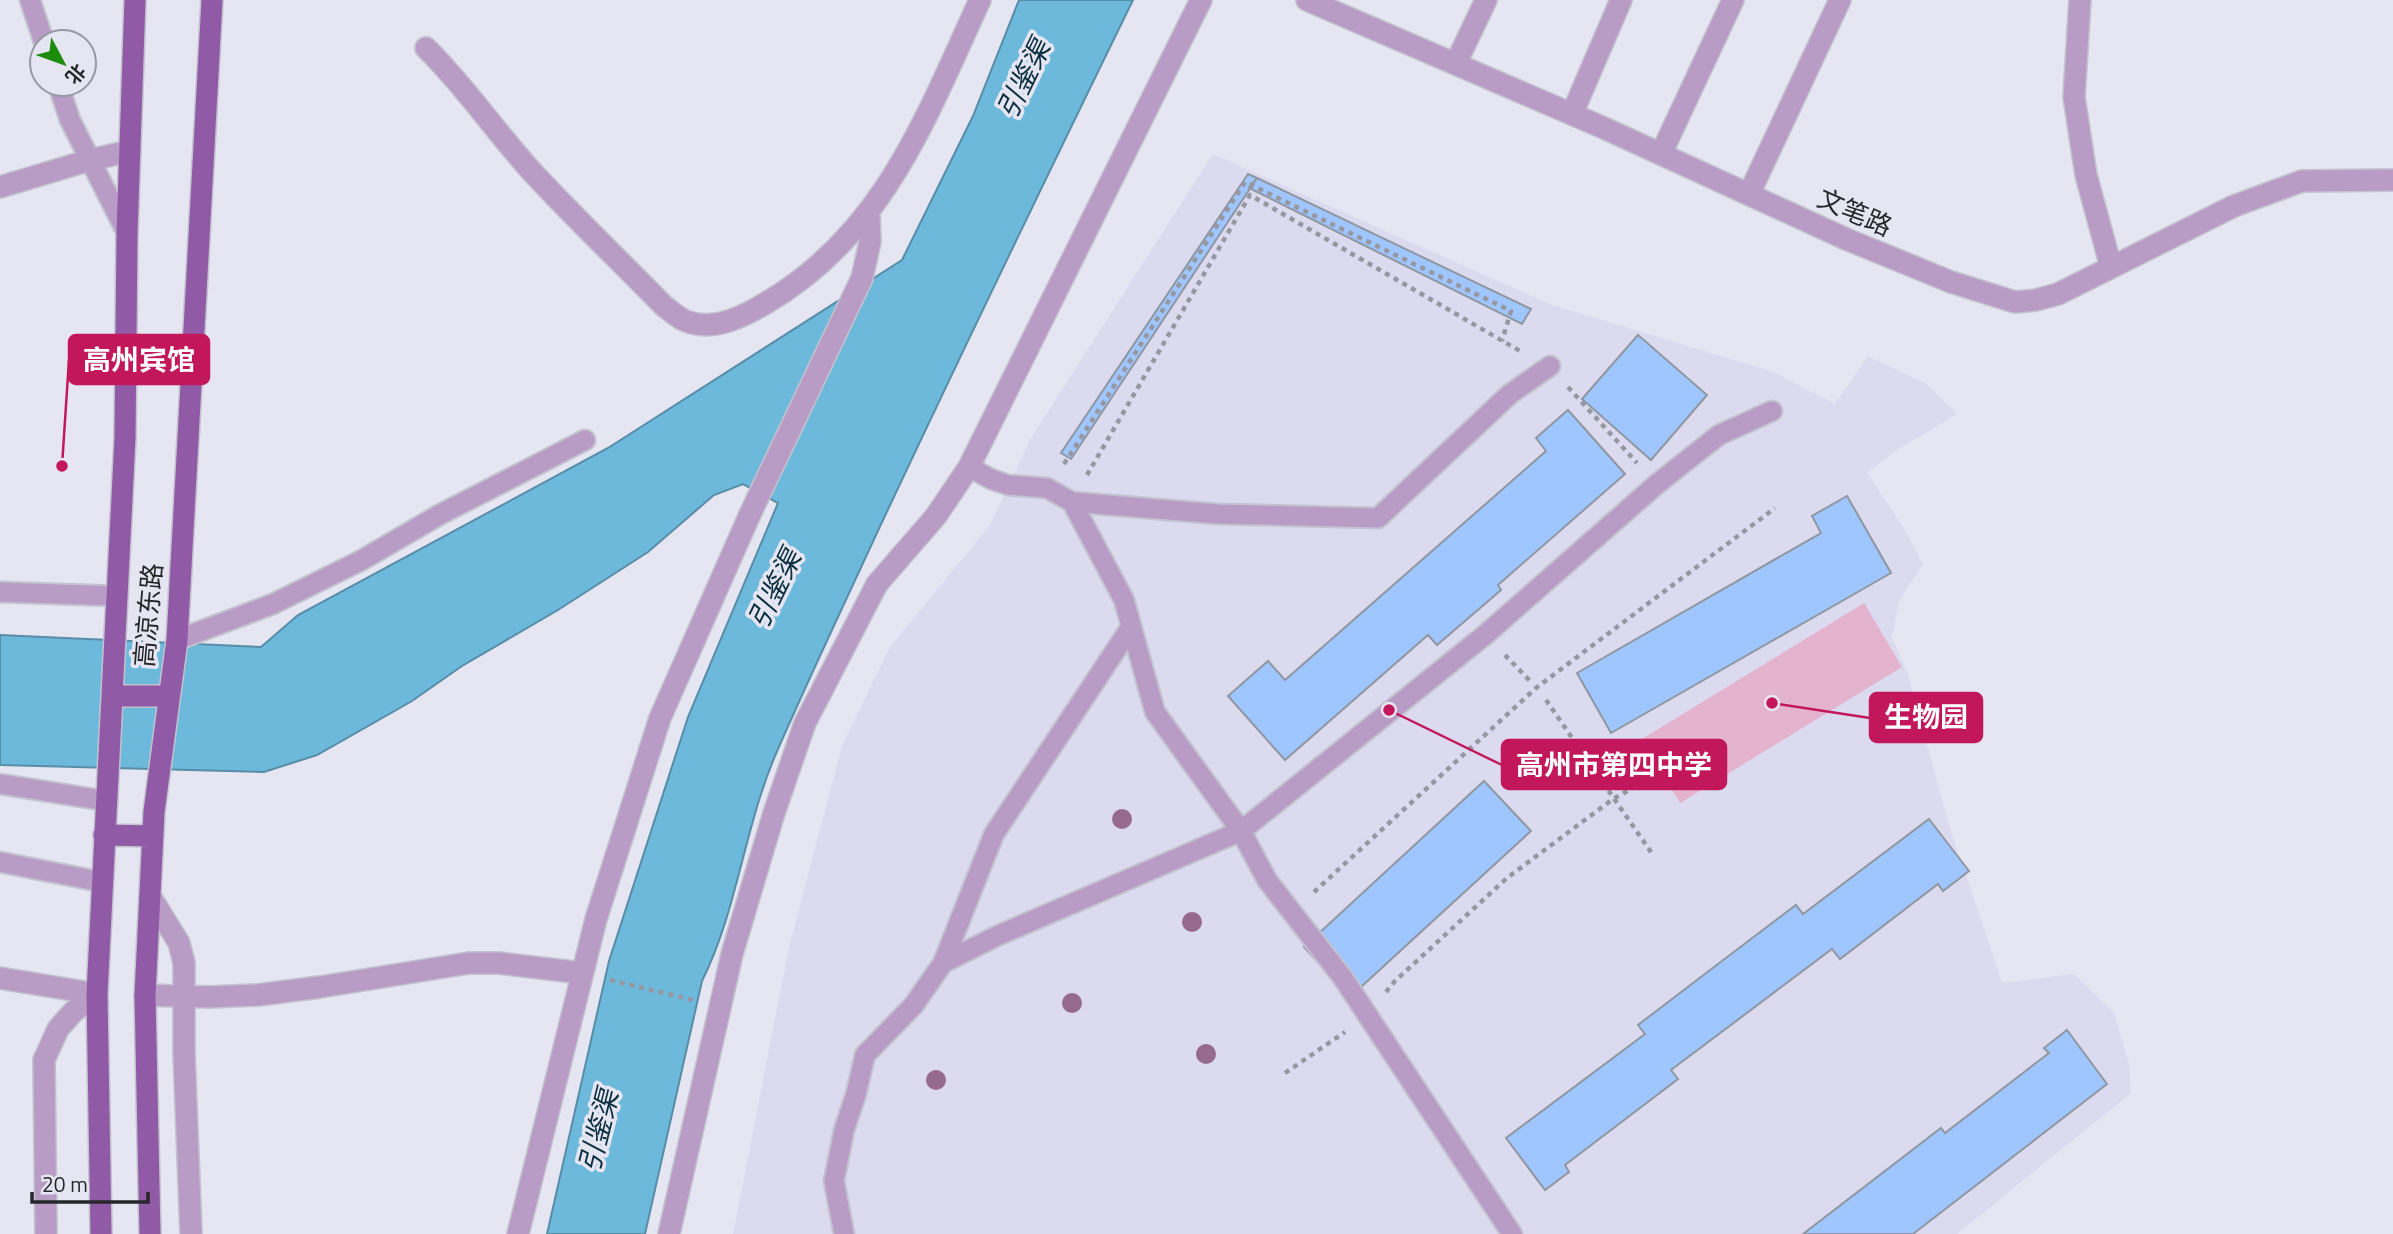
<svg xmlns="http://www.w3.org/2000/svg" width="2393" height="1234" viewBox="0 0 2393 1234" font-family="'Titillium Web','Noto Sans SC',sans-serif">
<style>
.built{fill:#dbdaef}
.green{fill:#e4b4ce}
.water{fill:#6db9dc;stroke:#588da7;stroke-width:2}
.building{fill:#9fc6ff;stroke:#8f97a1;stroke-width:2}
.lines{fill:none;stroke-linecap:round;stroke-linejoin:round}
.service-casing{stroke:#c3c3cf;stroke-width:23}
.minor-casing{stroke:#c3c3cf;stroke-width:24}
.tertiary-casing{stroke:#c3c3cf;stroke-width:24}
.primary-casing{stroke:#c3c3cf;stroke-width:24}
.path{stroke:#9797a1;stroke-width:4.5;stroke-dasharray:5 5;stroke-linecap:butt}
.service{stroke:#b99cc6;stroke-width:19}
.minor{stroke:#b99cc6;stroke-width:21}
.tertiary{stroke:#b99cc6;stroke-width:21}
.primary{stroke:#905aa6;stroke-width:21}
.tree{fill:#956a8e}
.labels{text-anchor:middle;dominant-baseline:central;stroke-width:7;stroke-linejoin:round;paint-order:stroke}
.street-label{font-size:26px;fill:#26262b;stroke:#e6e6f3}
.water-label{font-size:28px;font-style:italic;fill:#0b2f3e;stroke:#e6e6f3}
.leader{fill:none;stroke:#c2185b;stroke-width:2.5}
.callout-dot{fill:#c2185b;stroke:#e6e6f3;stroke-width:2.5}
.callout{fill:#c2185b;stroke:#c2185b;stroke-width:2.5}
.callout-label{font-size:28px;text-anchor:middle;font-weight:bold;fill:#fff}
</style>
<rect width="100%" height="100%" fill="#e6e6f3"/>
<path class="built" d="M 1213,154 L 1552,305 L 1774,372 L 1835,404 L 1868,356 L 1927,384 L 1957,414 L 1894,452 L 1867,473 L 1903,527 L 1923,564 L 1899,601 L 1892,637 L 1908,674 L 1948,822 L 2002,983 L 2074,974 L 2114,1013 L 2129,1064 L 2131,1093 L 1957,1234 L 733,1234 L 789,947 L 842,746 L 890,647 L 990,525 L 1031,438 Z"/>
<path class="green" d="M 1864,603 L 1902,667 L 1680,803 L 1642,739 Z"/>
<path class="water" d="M 1019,0 L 1133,0 C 1046,178 960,356 876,535 C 842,609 807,682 775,756 C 744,829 737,911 702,981 L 645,1234 L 547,1234 L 609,961 L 688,717 L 778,503 L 743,484 L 714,495 L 648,552 L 558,610 L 462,666 L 412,701 L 317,755 L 264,772 L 0,765 L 0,635 L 261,647 L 298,615 L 608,448 L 902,260 L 973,116 Z"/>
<path class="building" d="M 1248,174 L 1257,178 L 1071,459 L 1061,453 Z
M 1257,178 L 1531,309 L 1522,324 L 1249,188 Z
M 1638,335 L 1707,395 L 1651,460 L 1582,399 Z
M 1568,410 L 1625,474 L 1498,585 L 1501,590 L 1437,645 L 1428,635 L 1285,760 L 1228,696 L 1268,661 L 1285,680 L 1546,451 L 1536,438 Z
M 1847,496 L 1891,573 L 1611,733 L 1577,673 L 1821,533 L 1812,516 Z
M 1484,781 L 1531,831 L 1350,997 L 1304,947 Z
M 1929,819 L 1969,871 L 1943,891 L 1938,884 L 1840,959 L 1832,949 L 1671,1070 L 1678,1079 L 1565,1165 L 1569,1172 L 1545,1190 L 1506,1138 L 1645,1034 L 1638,1025 L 1718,964 L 1796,905 L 1803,914 Z
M 2067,1030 L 2107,1084 L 1913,1234 L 1803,1234 L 1941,1128 L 1945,1133 L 2049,1053 L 2044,1048 Z"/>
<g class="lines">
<defs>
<path id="service" d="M 30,0 L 44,42
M 58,84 L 70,120 L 127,233
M 969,467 L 991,479 L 1008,485 L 1047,488 L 1072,502 L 1124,600 L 1155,712 L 1241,831 L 1267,880 L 1343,978 L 1512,1234
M 1072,502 L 1218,514 L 1378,518 L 1510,394 L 1550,366
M 0,592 L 117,596
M 177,640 L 273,604 L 362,560 L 439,515 L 585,440
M 0,784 L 107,801
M 0,862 L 102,882
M 943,963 L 999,935 L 1241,831 L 1485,635 L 1657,484 L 1719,435 L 1772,411
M 844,1234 L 834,1181 L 844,1130 L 856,1094 L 865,1055 L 913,1006 L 943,963 L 994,834 L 1131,627"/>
<path id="minor" d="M 2080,0 L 2074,97 L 2086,175 L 2111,267
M 426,48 C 466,87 497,134 535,175 C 577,220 621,262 664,306 C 671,311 678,318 686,321 C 713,332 743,317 766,303 C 884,234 926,117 980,0
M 1456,63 L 1486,0
M 1572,114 L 1621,0
M 1661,154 L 1733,0
M 0,187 L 90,160 L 130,151
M 1749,194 L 1840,0
M 150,896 L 179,943 L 184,963 L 184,1053 L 191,1234
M 0,978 L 97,994
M 145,995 L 210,997 L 258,995 L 320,987 L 469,963 L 499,963 L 582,973
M 46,1234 L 44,1060 L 58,1029 L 73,1012 L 97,994
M 518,1234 L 596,919 L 660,718 L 751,512 L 862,278 L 870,242 L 869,213
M 669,1234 L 732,954 L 774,813 L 805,723 L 877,584"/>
<path id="tertiary" d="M 1307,0 L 1604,128 L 1846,239 L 1951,282 L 2015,302 L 2036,300 L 2058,294 L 2234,206 L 2302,181 L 2393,180
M 877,584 L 936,516 L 969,467 L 1201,0"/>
<path id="primary" d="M 112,696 L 169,696
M 104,835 L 153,836
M 101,1234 L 97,994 L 125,438 L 127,233 L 135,0
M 150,1234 L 145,995 L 154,812 L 177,640 L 212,0"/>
</defs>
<use href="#service" class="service-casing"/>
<use href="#minor" class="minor-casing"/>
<use href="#tertiary" class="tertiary-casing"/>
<use href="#primary" class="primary-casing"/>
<path class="path" d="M 1568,387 L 1637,463
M 1064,464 L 1245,182 L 1511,311 L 1502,341
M 1087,475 L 1250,195 L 1520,351
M 1505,655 L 1530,681
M 1546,700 L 1653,855
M 1314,892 L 1536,688 L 1775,508
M 610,980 L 693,1000
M 1386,992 L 1395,981 L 1507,878 L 1613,799 L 1662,772
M 1285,1073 L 1345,1032"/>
<use href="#service" class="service"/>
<use href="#minor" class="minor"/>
<use href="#tertiary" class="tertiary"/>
<use href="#primary" class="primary"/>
</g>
<g class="tree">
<circle cx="1122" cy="819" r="10"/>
<circle cx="1192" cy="922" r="10"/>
<circle cx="1072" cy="1003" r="10"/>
<circle cx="1206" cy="1054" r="10"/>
<circle cx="936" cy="1080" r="10"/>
</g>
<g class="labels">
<g class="street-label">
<text transform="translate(1855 212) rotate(24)">文笔路</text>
<text transform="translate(148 615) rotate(-85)">高凉东路</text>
</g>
<g class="water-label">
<text transform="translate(1023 79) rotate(-64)">引鉴渠</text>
<text transform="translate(774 589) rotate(-64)">引鉴渠</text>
<text transform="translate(598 1131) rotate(-76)">引鉴渠</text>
</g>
</g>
<path class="leader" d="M62 466L69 360M1772 703L1870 718M1389 710L1502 765"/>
<g class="callout-dot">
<circle cx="62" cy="466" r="7"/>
<circle cx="1772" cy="703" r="7"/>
<circle cx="1389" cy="710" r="7"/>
</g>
<g class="callout">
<rect x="69" y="335" width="140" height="49" rx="7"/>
<rect x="1870" y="693" width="112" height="49" rx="7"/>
<rect x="1502" y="740" width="224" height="49" rx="7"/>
</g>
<g class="callout-label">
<text x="139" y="370">高州宾馆</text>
<text x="1926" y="727">生物园</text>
<text x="1614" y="775">高州市第四中学</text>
</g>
<g transform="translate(63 63) rotate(131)"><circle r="33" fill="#e6e6f3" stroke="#9999a3" stroke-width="2"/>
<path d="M0-5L12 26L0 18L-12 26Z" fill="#1d8b0c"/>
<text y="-10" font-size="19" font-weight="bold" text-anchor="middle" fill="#26262b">北</text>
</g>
<path d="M32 1192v10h116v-10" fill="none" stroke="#26262b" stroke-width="3.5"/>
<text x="42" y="1192" font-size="21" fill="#26262b" stroke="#e6e6f3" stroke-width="5" paint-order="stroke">20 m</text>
</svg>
